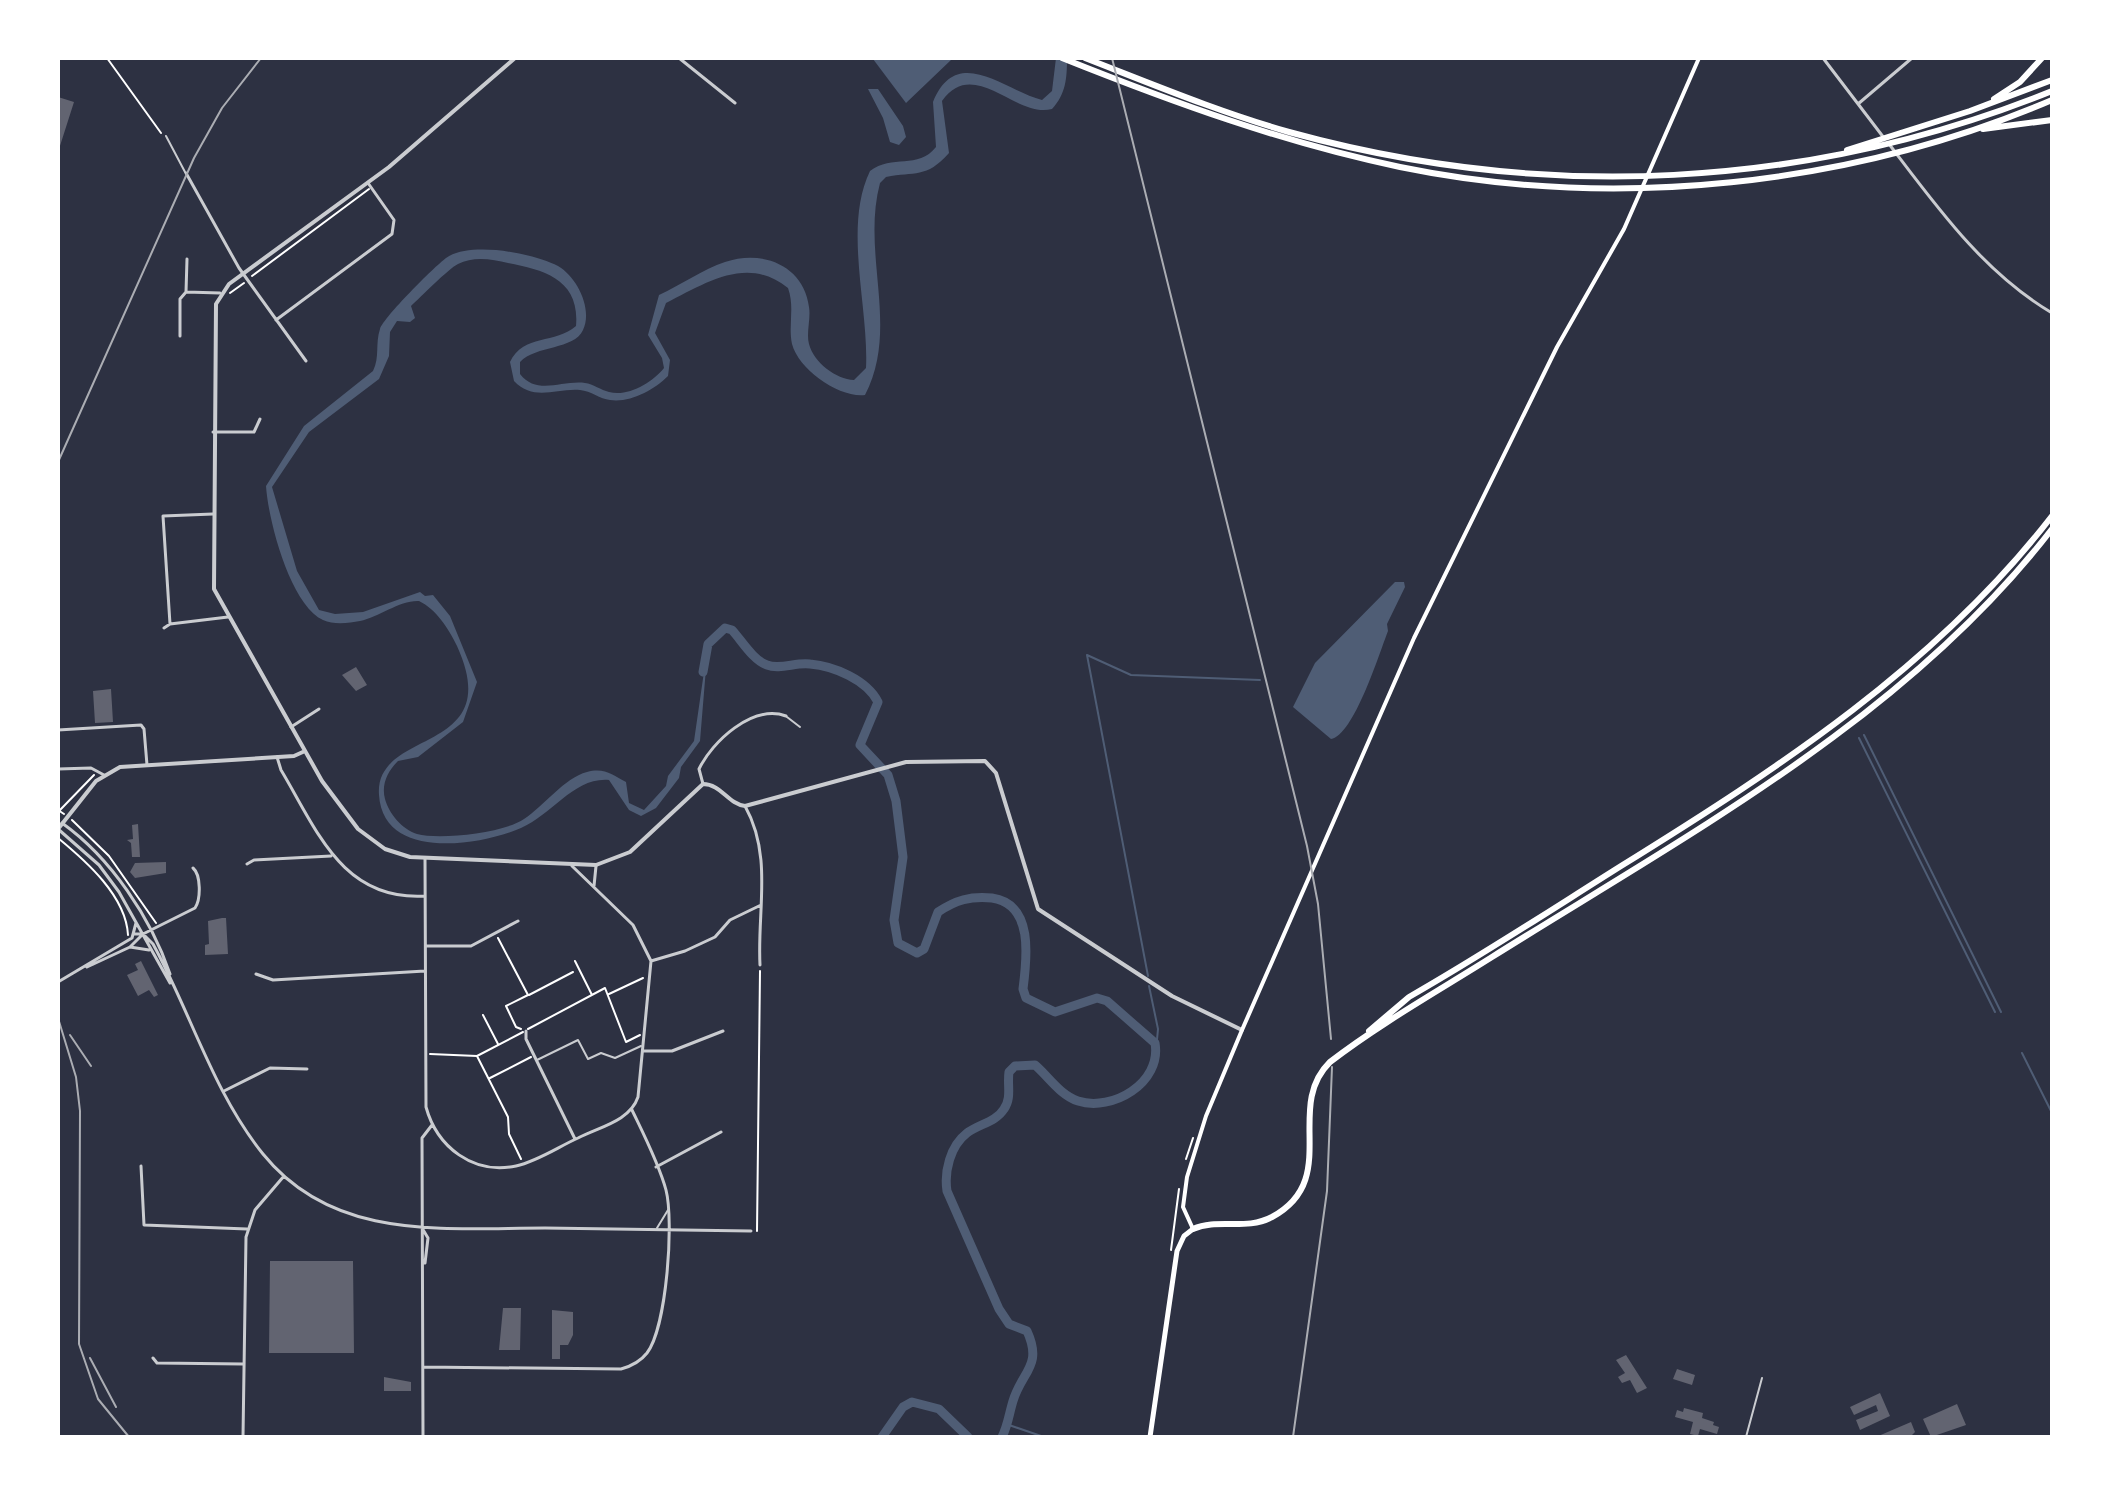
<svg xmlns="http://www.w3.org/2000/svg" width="2110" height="1495" viewBox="0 0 2110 1495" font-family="Karla,sans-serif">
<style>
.water{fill:#4f5d75}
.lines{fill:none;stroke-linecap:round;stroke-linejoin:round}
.stream{stroke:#4f5d75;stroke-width:2}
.river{stroke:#4f5d75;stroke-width:9}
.building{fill:#626471}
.path{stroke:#fff;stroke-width:2}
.service{stroke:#caccd0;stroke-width:2}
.minor{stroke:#caccd0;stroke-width:3}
.tertiary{stroke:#caccd0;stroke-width:4}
.secondary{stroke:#fff;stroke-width:4}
.primary{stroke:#fff;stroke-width:5}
.motorway{stroke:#fff;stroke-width:6}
.rail{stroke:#abadb3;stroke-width:2}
</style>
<rect width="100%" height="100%" fill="#2d3142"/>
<path class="water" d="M 947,58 L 951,60 L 906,103 L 873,59 Z
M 1056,58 L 1067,58 C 1067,78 1066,94 1052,109 C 1016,119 974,56 942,101 L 949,153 C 926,179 915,171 886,177 L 880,183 C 861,255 900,327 865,395 C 839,398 799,370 792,344 C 788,325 795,308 788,288 C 747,255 706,283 666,303 L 655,333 L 670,360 L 668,376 C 654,390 630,403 610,400 C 600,399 591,391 580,390 C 556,388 534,402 514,381 L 510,362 C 523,334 556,344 576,326 C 580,280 545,270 508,263 C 492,259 473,256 458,264 C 448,269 421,297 411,306 L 415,318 L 410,322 L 397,321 L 390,332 L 389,356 L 379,379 L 309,432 L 272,487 L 297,571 L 319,610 L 335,614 L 363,612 L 420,592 L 425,596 L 433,595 L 450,616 L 477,682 L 463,722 L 418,757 L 398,761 C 388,771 381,784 385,799 C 389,814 402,829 417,834 C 440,840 504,833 524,819 C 544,806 564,778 587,772 C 604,767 613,775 626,782 L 629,803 L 644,810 L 666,786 L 668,776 L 694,741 L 708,644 L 700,741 L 681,767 L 679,778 L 656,808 L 641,816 L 629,810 L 609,780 C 574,777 552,815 521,828 C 479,846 383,861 379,795 C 374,727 507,756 457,646 C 449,629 436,609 419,601 C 400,600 379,617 360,621 C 349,623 334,625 323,620 C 290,605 268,519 266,486 L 304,426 L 373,371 C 380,357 375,344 380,329 C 384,317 434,267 446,258 C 470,241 533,253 558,266 C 577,277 593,309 583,330 C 574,350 536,345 520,362 L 520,374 C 537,396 562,380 585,383 C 593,384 601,390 609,392 C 628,397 652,383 664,368 L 662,358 L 648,335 L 659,295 C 681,285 703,269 725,262 C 763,249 804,266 809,307 C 811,318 806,333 809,344 C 814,363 836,379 854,380 L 866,368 C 869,307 843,227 870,171 C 892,154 918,170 936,147 L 933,102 C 957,43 1005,91 1042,100 L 1052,91 Z
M 868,89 L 878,89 L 903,126 L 906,137 L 899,145 L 890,142 L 883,118 Z
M 1395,582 L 1404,582 L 1405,587 L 1387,624 L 1388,631 C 1379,654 1354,735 1331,739 L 1293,707 L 1315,663 Z"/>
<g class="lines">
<path class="stream" d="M 1864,735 L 2001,1012
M 1859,738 L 1995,1012
M 1148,976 L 1087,655 L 1131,675 L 1260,680
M 1149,986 L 1158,1029 L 1156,1050
M 2022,1053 L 2052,1113
M 1009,1425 L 1044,1437"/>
<path class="river" d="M 703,672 L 708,644 L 725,628 L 732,630 C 742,641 753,660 767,665 C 780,670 796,662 810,664 C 834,666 867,680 878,702 L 860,745 L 888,775 L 896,801 L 903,857 L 894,920 L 898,943 L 917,953 L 924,949 L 938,912 C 956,900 970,896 992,898 C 1034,904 1027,958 1023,989 L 1026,998 L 1055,1012 L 1097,998 L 1107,1001 L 1155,1043 C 1162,1083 1112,1112 1078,1101 C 1060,1095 1049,1077 1035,1065 L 1015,1066 L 1009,1072 C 1007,1085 1012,1098 1004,1109 C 996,1122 979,1124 967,1133 C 950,1146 944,1172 947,1191 L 999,1309 L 1009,1324 L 1027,1331 C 1043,1366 1022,1371 1013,1401 C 1009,1414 1008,1425 1002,1437
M 882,1437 L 903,1407 L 912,1402 L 939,1409 L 968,1437"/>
</g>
<path class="building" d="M 58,97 L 74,102 L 59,149 L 58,149 Z
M 356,667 L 367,685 L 356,691 L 342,675 Z
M 111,689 L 113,722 L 95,723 L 93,691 Z
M 138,824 L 140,857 L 132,857 L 131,843 L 127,840 L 133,839 L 132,825 Z
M 166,862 L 166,873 L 135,878 L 130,872 L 135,863 Z
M 222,918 L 226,918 L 228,954 L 205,955 L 205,945 L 209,944 L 208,921 Z
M 141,961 L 158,995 L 154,997 L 149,990 L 138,996 L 127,975 L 138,970 L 135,964 Z
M 270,1261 L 353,1261 L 354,1353 L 269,1353 Z
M 503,1308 L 521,1308 L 520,1350 L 499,1350 Z
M 552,1310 L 573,1312 L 573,1335 L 568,1345 L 560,1345 L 560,1359 L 552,1359 Z
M 1626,1355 L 1647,1388 L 1637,1393 L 1630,1380 L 1622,1383 L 1618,1377 L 1625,1373 L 1616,1360 Z
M 1677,1369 L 1695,1375 L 1692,1385 L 1673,1379 Z
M 384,1377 L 411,1382 L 411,1391 L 384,1391 Z
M 1880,1393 L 1890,1416 L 1860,1430 L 1856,1420 L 1878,1411 L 1876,1405 L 1854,1415 L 1850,1407 Z
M 1957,1404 L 1966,1425 L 1931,1437 L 1923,1419 Z
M 1684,1408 L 1703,1413 L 1702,1418 L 1714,1422 L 1713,1425 L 1719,1427 L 1717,1434 L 1700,1429 L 1698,1436 L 1690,1434 L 1693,1422 L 1675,1417 L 1677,1410 L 1683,1412 Z
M 1911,1422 L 1915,1432 L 1910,1437 L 1876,1437 Z"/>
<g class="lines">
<path class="path" d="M 107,58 L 161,133
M 252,276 L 369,189
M 230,293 L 244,283
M 58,810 L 64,814
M 60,810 L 94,775
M 72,820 L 109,856 L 156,923
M 58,838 C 86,861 126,896 128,935
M 498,938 L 528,995 L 506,1006 L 516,1027 L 521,1029
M 575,961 L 592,995
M 609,994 L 643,978
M 529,995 L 573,972
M 483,1015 L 498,1044
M 528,1029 L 605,988 L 626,1042 L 640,1035
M 430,1054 L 477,1056 L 508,1117 L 509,1134 L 521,1159
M 477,1056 L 523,1032
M 490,1078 L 531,1057
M 1186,1159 L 1193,1138
M 757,1231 L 760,971
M 1171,1250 L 1179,1189"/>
<path class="service" d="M 166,136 L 185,172
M 787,717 L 800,727
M 537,1060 L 578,1040 L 588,1059 L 601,1053 L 615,1058 L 641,1046
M 657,1228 L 668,1210
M 1746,1437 L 1762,1378"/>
<path class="minor" d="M 679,58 L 735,103
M 1823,58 L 1884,138
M 1858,104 L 1912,58
M 1889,144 C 1937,207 1983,272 2052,313
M 186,173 L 239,268 L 306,361
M 187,259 L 186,292 L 220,293
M 276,320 L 392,234 L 394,220 L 368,183
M 180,336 L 180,299 L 186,292
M 213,432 L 254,432 L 260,419
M 170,624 L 163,516 L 213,514
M 164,628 L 170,624 L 228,617
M 291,727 L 319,709
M 58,730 L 141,725 L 144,729 L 147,765
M 277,757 L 281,770 C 317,830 342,901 425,896
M 58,769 L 91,768 L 104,775
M 703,784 L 699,769 C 712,742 752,704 786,716
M 745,806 C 773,856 757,911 760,965
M 62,823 C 111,858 151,918 170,974
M 58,829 L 99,865 L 119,892 L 170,983
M 425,858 L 426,1107 C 437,1147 473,1175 516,1166 C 538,1161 558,1147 578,1138 C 599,1127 630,1121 638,1097 L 651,961 L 633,925 L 572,866
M 247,864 L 254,860 L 331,856
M 594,886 L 596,866
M 134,934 L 143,934 L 153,944 C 191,1013 213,1092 263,1154 C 334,1242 444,1228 545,1228 C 614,1229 682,1230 751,1231
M 426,946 L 471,946 L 518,921
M 130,947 L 149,950
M 651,961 L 685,951 L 715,937 L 730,920 L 761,905
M 87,967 L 130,947 L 143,934 L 195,908 C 201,899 201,875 193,868
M 256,974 L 273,980 L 425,971
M 58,982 L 132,938 L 136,923
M 526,1031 L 526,1039 L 575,1139
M 644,1051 L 672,1051 L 723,1031
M 224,1091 L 270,1068 L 307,1069
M 141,1166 L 144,1225 L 247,1229
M 656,1167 L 721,1132
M 422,1228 L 428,1238 L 425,1263
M 153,1358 L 157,1363 L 243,1364
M 423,1367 L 621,1369 C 632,1366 640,1362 647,1353 C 667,1326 674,1221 666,1190 C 659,1164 644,1135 632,1110
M 423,1435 L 422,1138 L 432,1125
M 243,1437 L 246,1237 L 255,1210 L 284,1176"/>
<path class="tertiary" d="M 515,58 L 389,167 L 229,284 L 216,304 L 214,589 L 322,781 L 358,829 L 385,849 L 410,857 L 596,865 L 630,852 L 703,784 C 721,784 728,804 745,806 L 906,762 L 985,761 L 996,773 L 1038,909 L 1172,996 L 1242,1030
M 58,829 L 96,781 L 120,767 L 294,756 L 305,751"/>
<path class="secondary" d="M 1193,1229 L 1183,1207 L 1187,1177 L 1206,1116 L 1242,1030 L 1414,638 L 1557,347 L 1624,229 L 1699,58"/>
<path class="primary" d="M 1150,1437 L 1177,1251 L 1184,1236 L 1193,1229"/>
<path class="motorway" d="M 1062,58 C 1172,102 1284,143 1400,167 C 1615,211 1851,186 2052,100
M 1085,58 C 1152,84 1219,112 1289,132 C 1543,202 1807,190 2052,91
M 1994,99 L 2020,82 L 2042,58
M 1983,129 L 2052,120
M 1847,150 L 1970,111 L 2052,80
M 1369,1031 L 1409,997 C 1481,956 1551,910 1621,866 C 1779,768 1937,665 2052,516
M 1193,1229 C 1218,1218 1246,1231 1272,1217 C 1342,1179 1283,1108 1330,1062 C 1381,1023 1438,991 1492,957 C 1690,833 1907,717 2052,529"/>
<path class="rail" d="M 1112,58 L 1307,846 L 1318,904 L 1331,1039
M 58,462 L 194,158 L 222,108 L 261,58
M 58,1018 L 76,1077 L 80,1111 L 79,1344 L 98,1399 L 129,1437
M 70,1035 L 91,1066
M 90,1358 L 116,1407
M 1293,1437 L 1327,1191 L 1332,1067"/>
</g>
<rect width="2110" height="1495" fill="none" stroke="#ffffff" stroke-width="120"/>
</svg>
